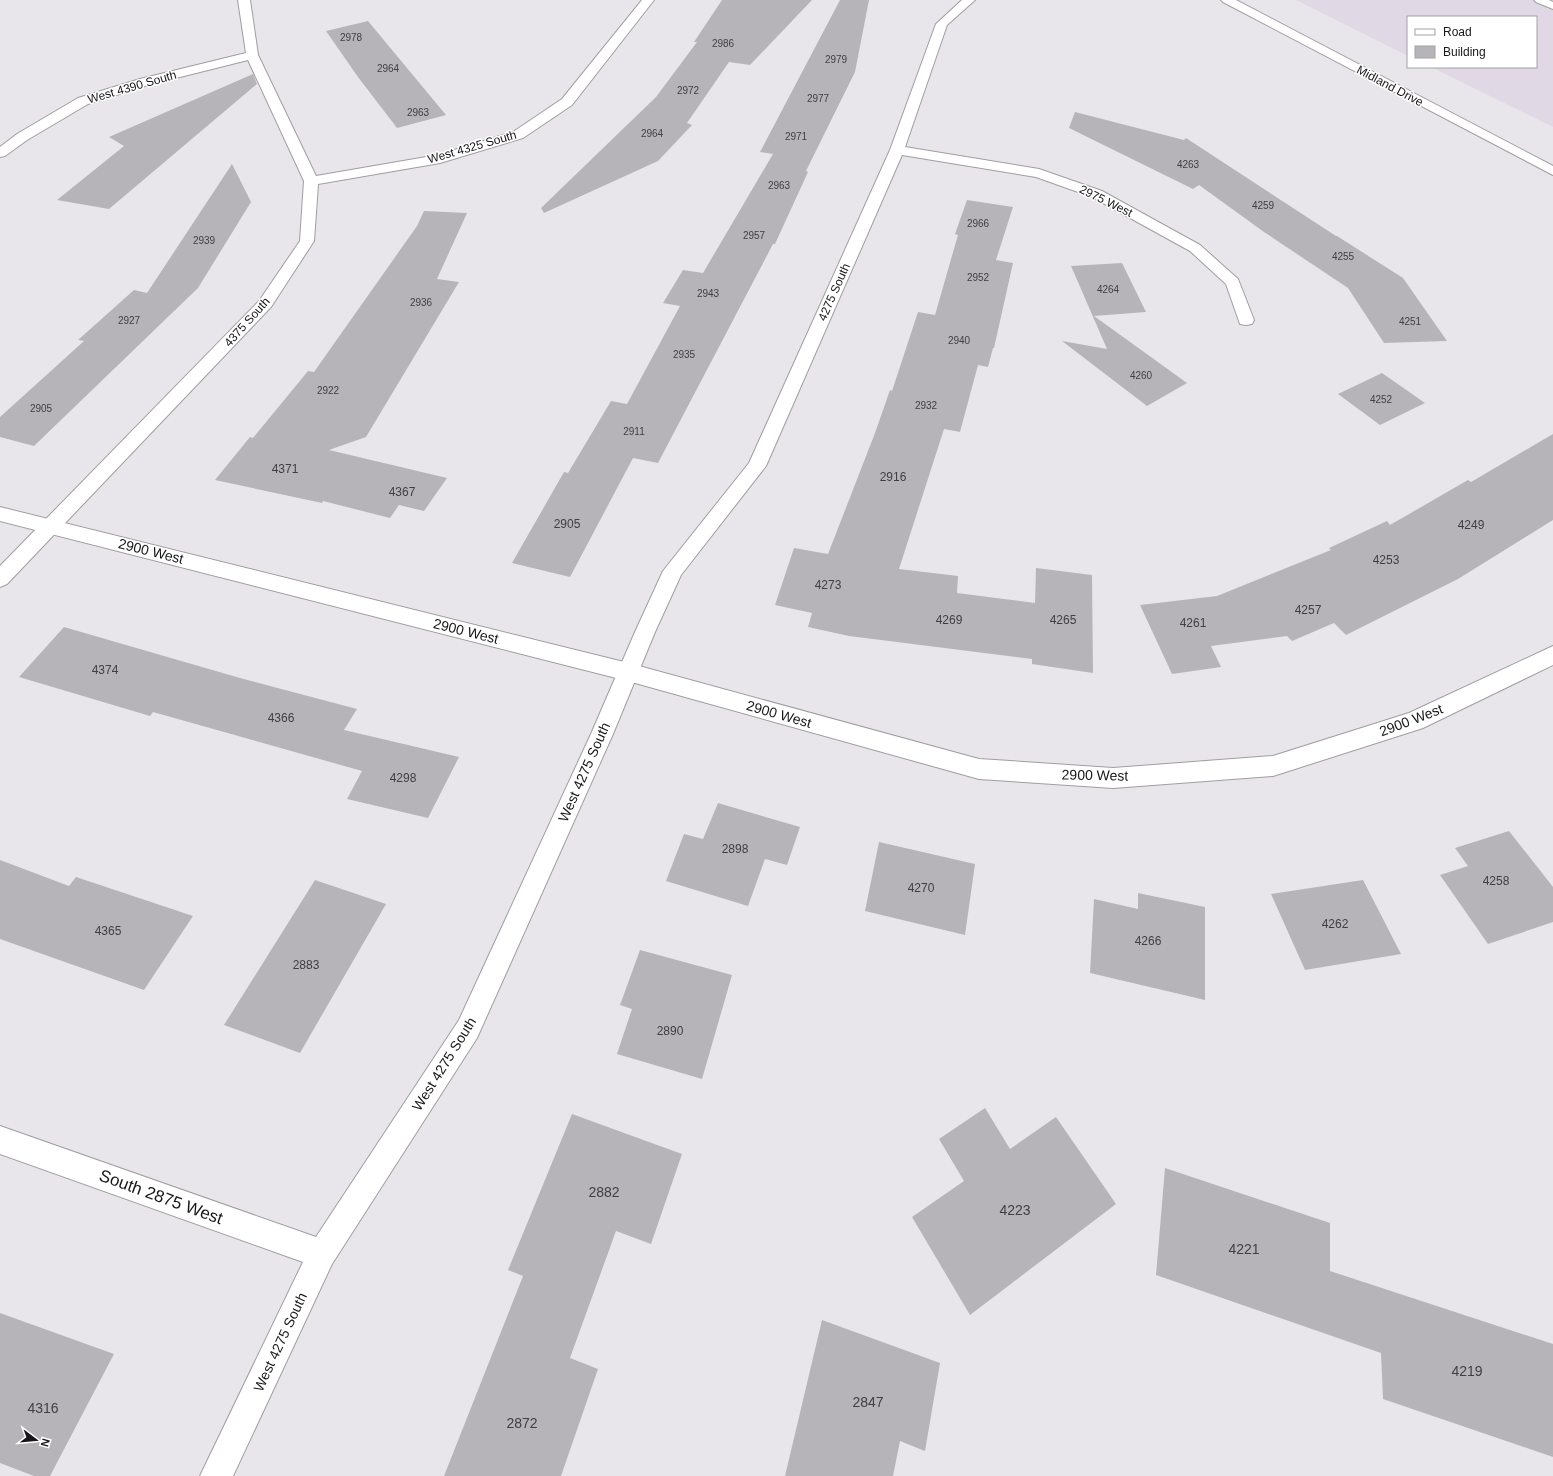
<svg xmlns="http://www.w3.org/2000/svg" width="1553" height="1476" viewBox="0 0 1553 1476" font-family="Helvetica,sans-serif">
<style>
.built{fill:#e0d9e5}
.building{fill:#b7b4b9}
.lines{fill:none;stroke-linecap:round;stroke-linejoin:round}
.street-casing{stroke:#a09da2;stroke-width:2}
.secondary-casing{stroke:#a09da2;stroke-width:2}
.primary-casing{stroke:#a09da2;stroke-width:2}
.street{fill:#fff;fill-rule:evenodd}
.secondary{fill:#fff;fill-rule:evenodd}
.primary{fill:#fff;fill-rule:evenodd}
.labels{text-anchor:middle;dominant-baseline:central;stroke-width:3;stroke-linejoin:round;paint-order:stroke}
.far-number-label{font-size:10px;fill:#3f3e40}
.far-street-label{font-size:12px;fill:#171618;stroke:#fff}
.number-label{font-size:12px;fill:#3f3e40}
.street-label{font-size:14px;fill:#171618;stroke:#fff}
.near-number-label{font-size:14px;fill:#3f3e40}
.near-street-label{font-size:17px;fill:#171618;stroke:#fff}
</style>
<rect width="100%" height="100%" fill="#e9e6eb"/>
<path class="built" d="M 1296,0 L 1553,0 L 1553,127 L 1431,67 L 1536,67 L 1536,17 L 1408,17 L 1408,56 Z"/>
<path class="building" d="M 722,0 L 812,0 L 750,65 L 729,62 L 687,123 L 692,125 L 658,161 L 544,213 L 541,208 L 656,97 L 697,42 L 694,42 Z
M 840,0 L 869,0 L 855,72 L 806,171 L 808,172 L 775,244 L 773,244 L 658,463 L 633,458 L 570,577 L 512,563 L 564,472 L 568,473 L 611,401 L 627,404 L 680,306 L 663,303 L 683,270 L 703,273 L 773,154 L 760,152 Z
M 368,21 L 446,115 L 397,128 L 358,77 L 326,31 Z
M 253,74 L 257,84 L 109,209 L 57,200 L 124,146 L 109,137 Z
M 1075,112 L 1184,140 L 1186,138 L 1336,236 L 1337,236 L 1403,278 L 1447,341 L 1384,343 L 1348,288 L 1264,232 L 1199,185 L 1193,189 L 1069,128 Z
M 232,164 L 251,202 L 198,288 L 34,446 L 0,437 L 0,417 L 84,341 L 78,340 L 134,290 L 147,293 Z
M 967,200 L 1013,207 L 996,260 L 1013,263 L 994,348 L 993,348 L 988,367 L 978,365 L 960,432 L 944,429 L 899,569 L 958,576 L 957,593 L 1035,603 L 1036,568 L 1092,575 L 1093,673 L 1032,664 L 1032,659 L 849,636 L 808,627 L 812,613 L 775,605 L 794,548 L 828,554 L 875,433 L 890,390 L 892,391 L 918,312 L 935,315 L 958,235 L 955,234 Z
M 424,211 L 467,213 L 437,279 L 459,282 L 366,437 L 329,450 L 447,478 L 424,511 L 399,505 L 390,518 L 323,501 L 322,503 L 215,480 L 250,437 L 253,438 L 308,371 L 314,372 L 417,226 Z
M 1122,263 L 1146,312 L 1094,316 L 1187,383 L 1147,406 L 1062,341 L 1107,349 L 1071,266 Z
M 1382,373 L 1425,403 L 1380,425 L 1338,394 Z
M 1553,434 L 1553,520 L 1458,579 L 1346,635 L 1334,623 L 1292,641 L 1287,636 L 1211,646 L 1221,667 L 1172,674 L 1140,605 L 1217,596 L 1331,550 L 1329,548 L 1387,521 L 1390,525 L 1468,480 L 1471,482 Z
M 64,627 L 240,678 L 357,709 L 344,730 L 459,757 L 428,818 L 347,799 L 362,771 L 153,712 L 150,716 L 19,677 Z
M 718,803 L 800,827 L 787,865 L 765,859 L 748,906 L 666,881 L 684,834 L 703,839 Z
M 1509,831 L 1553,887 L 1553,922 L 1488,944 L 1440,875 L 1468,866 L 1455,848 Z
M 879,842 L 975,864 L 965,935 L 865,911 Z
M 0,860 L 69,886 L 76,877 L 193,916 L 144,990 L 0,939 Z
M 315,880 L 386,904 L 300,1053 L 224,1025 Z
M 1363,880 L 1401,954 L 1305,970 L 1271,894 Z
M 1138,893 L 1205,907 L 1205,1000 L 1090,973 L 1094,899 L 1138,909 Z
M 640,950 L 732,975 L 702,1079 L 617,1054 L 632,1009 L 620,1005 Z
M 985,1108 L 1010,1149 L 1056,1117 L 1116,1204 L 970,1315 L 912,1217 L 964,1181 L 939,1139 Z
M 572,1114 L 682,1154 L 651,1244 L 616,1231 L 570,1358 L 598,1369 L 561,1476 L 444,1476 L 523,1276 L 508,1270 Z
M 1165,1168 L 1330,1223 L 1330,1271 L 1553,1344 L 1553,1457 L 1383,1399 L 1381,1353 L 1156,1275 Z
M 0,1313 L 114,1354 L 50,1476 L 34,1476 L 0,1463 Z
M 822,1320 L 940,1363 L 925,1451 L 900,1441 L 893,1476 L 785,1476 Z"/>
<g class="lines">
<defs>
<path id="street" d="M 238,0 L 250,0 L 258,55 L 316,176 L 438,155 L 513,132 L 562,99 L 642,0 L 654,0 L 572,105 L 523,138 L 440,163 L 318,184 L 314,241 L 271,307 L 7,584 L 0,587 L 0,566 L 259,301 L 300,241 L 304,181 L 248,60 L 148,85 L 88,104 L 27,140 L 5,156 L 0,157 L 0,147 L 17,134 L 78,98 L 140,79 L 246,53 Z
M 962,0 L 975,0 L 947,25 L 905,147 L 1039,169 L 1102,191 L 1200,245 L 1238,279 L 1254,320 L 1252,324 L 1246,325 L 1240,324 L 1226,284 L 1190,251 L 1092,197 L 1036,177 L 902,155 L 766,466 L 681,575 L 655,632 L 613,734 L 477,1038 L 332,1264 L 233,1476 L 200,1476 L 303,1262 L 0,1154 L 0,1126 L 316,1237 L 459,1020 L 591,734 L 635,632 L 663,571 L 749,463 L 890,150 L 936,24 Z
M 1534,0 L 1549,0 L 1553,2 L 1553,9 L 1536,2 Z"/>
<path id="secondary" d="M 0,507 L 628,663 L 979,759 L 1113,768 L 1273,756 L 1409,713 L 1553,646 L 1553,665 L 1423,728 L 1273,776 L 1113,788 L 979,779 L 628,681 L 0,521 Z"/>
<path id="primary" d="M 1221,0 L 1236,0 L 1553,166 L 1553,175 L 1223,2 Z"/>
</defs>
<use href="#street" class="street-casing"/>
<use href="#secondary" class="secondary-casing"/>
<use href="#primary" class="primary-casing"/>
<use href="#street" class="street"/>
<use href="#secondary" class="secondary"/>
<use href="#primary" class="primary"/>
</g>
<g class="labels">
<g class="far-number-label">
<text x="351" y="37">2978</text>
<text x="723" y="43">2986</text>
<text x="836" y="59">2979</text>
<text x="388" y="68">2964</text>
<text x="688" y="90">2972</text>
<text x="818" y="98">2977</text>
<text x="418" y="112">2963</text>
<text x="652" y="133">2964</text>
<text x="796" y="136">2971</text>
<text x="1188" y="164">4263</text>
<text x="779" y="185">2963</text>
<text x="1263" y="205">4259</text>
<text x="978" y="223">2966</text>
<text x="754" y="235">2957</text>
<text x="204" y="240">2939</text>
<text x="1343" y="256">4255</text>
<text x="978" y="277">2952</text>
<text x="1108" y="289">4264</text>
<text x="708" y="293">2943</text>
<text x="421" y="302">2936</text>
<text x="129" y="320">2927</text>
<text x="1410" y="321">4251</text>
<text x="959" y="340">2940</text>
<text x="684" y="354">2935</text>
<text x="1141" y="375">4260</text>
<text x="328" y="390">2922</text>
<text x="1381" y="399">4252</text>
<text x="926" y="405">2932</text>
<text x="41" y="408">2905</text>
<text x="634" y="431">2911</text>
</g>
<g class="far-street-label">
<text transform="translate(1390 86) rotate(28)">Midland Drive</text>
<text transform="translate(132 87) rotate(-16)">West 4390 South</text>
<text transform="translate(472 147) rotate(-16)">West 4325 South</text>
<text transform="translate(1106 201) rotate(26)">2975 West</text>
<text transform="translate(834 292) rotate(-66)">4275 South</text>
<text transform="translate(247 322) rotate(-48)">4375 South</text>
</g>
<g class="number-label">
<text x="285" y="469">4371</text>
<text x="893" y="477">2916</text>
<text x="402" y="492">4367</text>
<text x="567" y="524">2905</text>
<text x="1471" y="525">4249</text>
<text x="1386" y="560">4253</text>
<text x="828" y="585">4273</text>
<text x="1308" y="610">4257</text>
<text x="949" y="620">4269</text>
<text x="1063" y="620">4265</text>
<text x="1193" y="623">4261</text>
<text x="105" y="670">4374</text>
<text x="281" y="718">4366</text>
<text x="403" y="778">4298</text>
<text x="735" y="849">2898</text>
<text x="1496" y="881">4258</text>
<text x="921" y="888">4270</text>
<text x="1335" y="924">4262</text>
<text x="108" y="931">4365</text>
<text x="1148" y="941">4266</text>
<text x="306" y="965">2883</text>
<text x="670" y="1031">2890</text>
</g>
<g class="street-label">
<text transform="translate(151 551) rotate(14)">2900 West</text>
<text transform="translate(466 631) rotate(14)">2900 West</text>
<text transform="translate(779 714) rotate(16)">2900 West</text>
<text transform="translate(1411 720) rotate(-21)">2900 West</text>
<text transform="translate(584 772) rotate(-66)">West 4275 South</text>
<text transform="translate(1095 775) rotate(1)">2900 West</text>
<text transform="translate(444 1064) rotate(-58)">West 4275 South</text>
<text transform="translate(280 1342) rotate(-65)">West 4275 South</text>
</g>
<g class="near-number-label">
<text x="604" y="1192">2882</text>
<text x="1015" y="1210">4223</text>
<text x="1244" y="1249">4221</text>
<text x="1467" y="1371">4219</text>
<text x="868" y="1402">2847</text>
<text x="43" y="1408">4316</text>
<text x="522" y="1423">2872</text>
</g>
<g class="near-street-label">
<text transform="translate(161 1197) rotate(20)">South 2875 West</text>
</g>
</g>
<rect x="1407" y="16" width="130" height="52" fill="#ffffff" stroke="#a2a2a3"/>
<rect x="1415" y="29" width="20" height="6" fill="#ffffff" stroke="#a2a2a3"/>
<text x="1443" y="36" font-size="12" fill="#171618">Road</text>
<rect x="1415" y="46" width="20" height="12" fill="#b7b4b9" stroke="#a2a2a3"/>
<text x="1443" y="56" font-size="12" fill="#171618">Building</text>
<g transform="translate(36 1440) rotate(106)" stroke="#ffffff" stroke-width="3" paint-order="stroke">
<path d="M0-3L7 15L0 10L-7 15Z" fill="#171618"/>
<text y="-6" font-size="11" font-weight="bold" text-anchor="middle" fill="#171618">N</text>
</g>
</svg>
